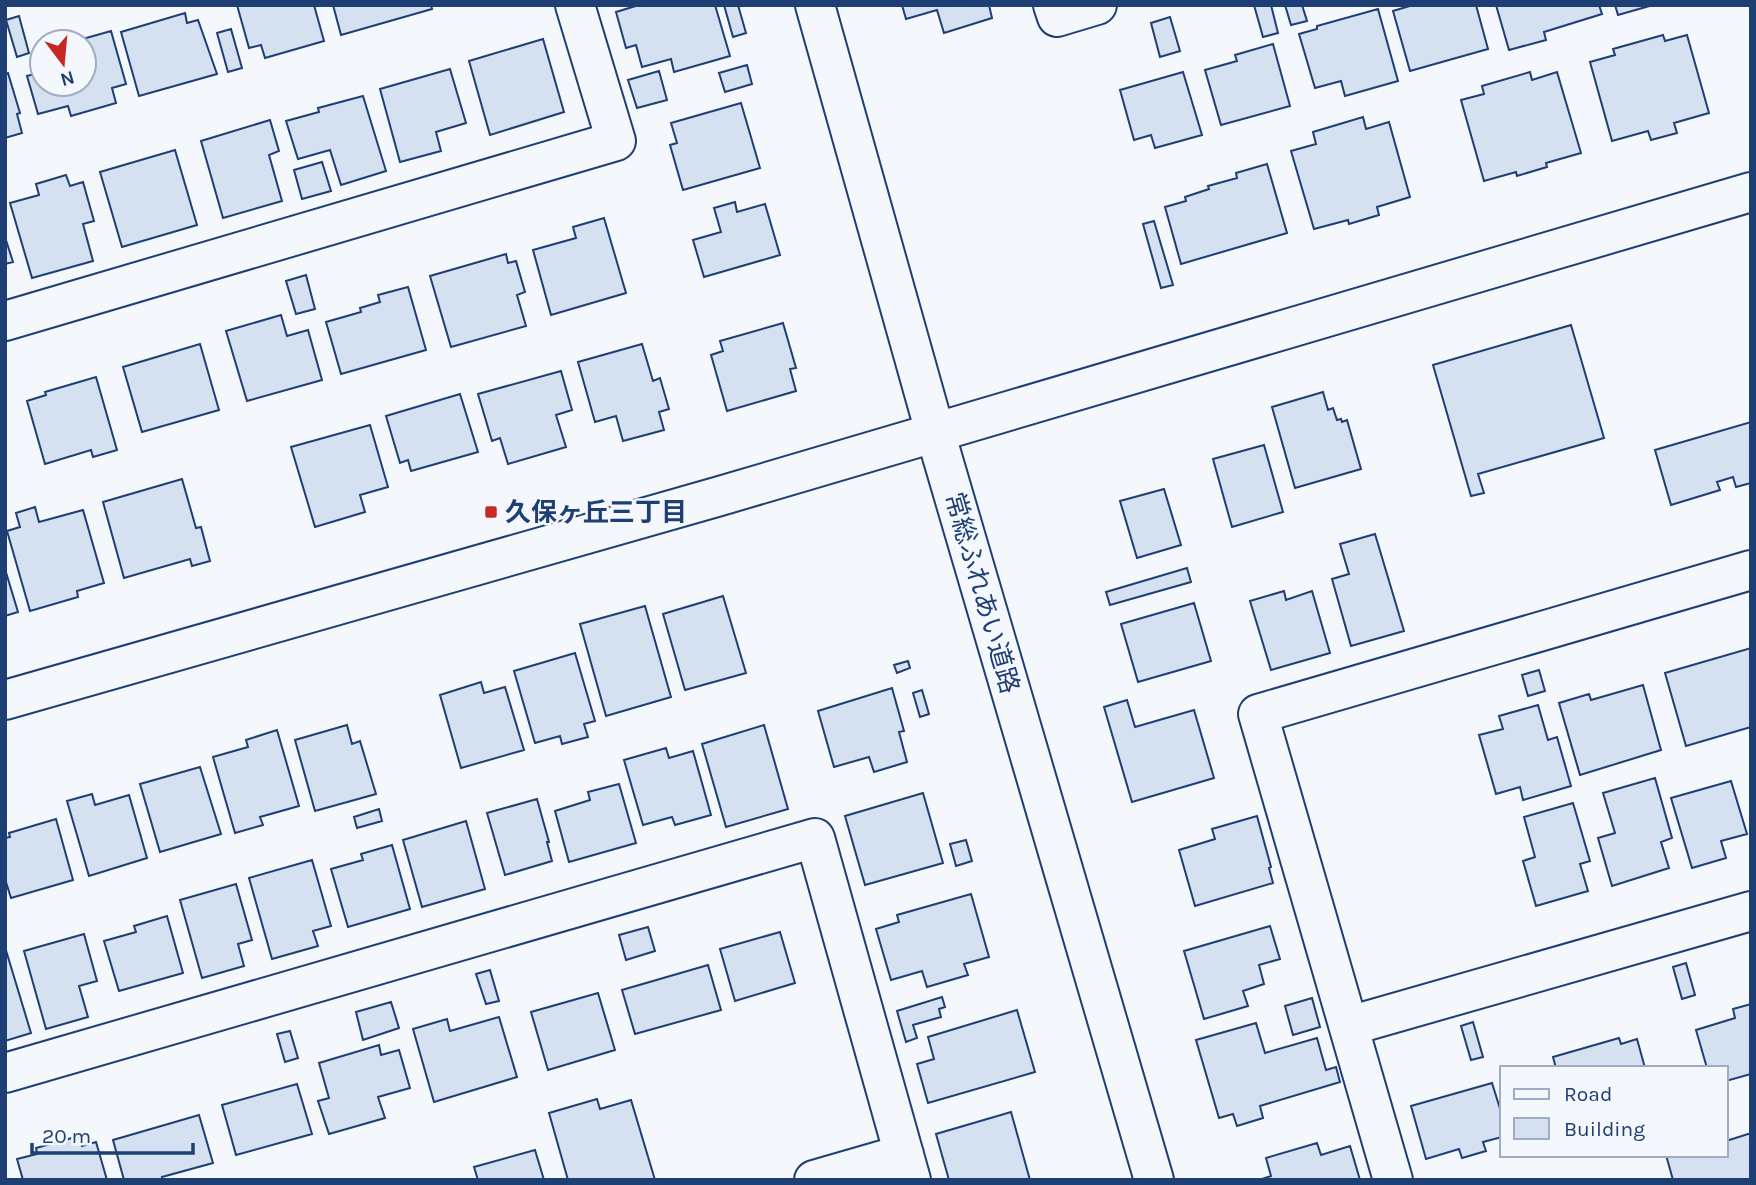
<svg xmlns="http://www.w3.org/2000/svg" width="1756" height="1185" viewBox="0 0 1756 1185" font-family="Karla,'Noto Sans JP',sans-serif">
<style>
.building{fill:#d5e0f0;stroke:#1d3f73;stroke-width:2}
.lines{fill:none;stroke-linecap:round;stroke-linejoin:round}
.minor-casing{stroke:#1d3f73;stroke-width:42}
.minor{stroke:#f4f7fb;stroke-width:38}
.poi-dot{fill:#c62828;stroke:#f4f7fb;stroke-width:2.5}
.labels{text-anchor:middle;dominant-baseline:central;stroke-width:5;stroke-linejoin:round;paint-order:stroke}
.poi-label{font-size:26px;font-weight:bold;fill:#1d3f73;stroke:#f4f7fb;text-anchor:start}
.street-label{font-size:26px;fill:#1d3f73;stroke:#f4f7fb}
</style>
<rect width="100%" height="100%" fill="#f4f7fb"/>
<path class="building" d="M 237,5 L 314,5 L 324,41 L 265,58 L 261,45 L 249,48 Z
M 333,5 L 431,5 L 432,9 L 341,35 Z
M 639,5 L 715,5 L 730,56 L 674,72 L 671,59 L 642,67 L 636,45 L 626,48 L 616,12 Z
M 724,5 L 738,5 L 746,33 L 733,37 Z
M 902,5 L 989,5 L 992,18 L 944,33 L 937,10 L 906,19 Z
M 1254,5 L 1271,5 L 1278,33 L 1263,37 Z
M 1285,5 L 1302,5 L 1307,21 L 1291,25 Z
M 1413,5 L 1476,5 L 1488,49 L 1410,71 L 1393,11 Z
M 1496,5 L 1599,5 L 1602,14 L 1544,32 L 1546,40 L 1509,50 Z
M 1615,5 L 1653,5 L 1618,15 Z
M 1378,9 L 1398,81 L 1345,96 L 1341,81 L 1315,88 L 1299,34 L 1317,29 L 1317,26 Z
M 185,13 L 187,23 L 198,20 L 217,74 L 139,96 L 121,32 Z
M 19,16 L 29,53 L 17,57 L 6,20 Z
M 1170,17 L 1180,51 L 1160,57 L 1151,23 Z
M 231,29 L 242,68 L 228,72 L 217,33 Z
M 111,31 L 126,84 L 112,88 L 116,103 L 71,116 L 68,106 L 38,114 L 27,76 L 42,72 L 42,84 L 84,84 L 84,42 L 72,42 Z
M 1663,35 L 1665,41 L 1687,35 L 1709,113 L 1674,123 L 1677,133 L 1651,140 L 1648,131 L 1612,141 L 1590,62 L 1615,55 L 1613,49 Z
M 543,39 L 564,112 L 490,135 L 469,61 Z
M 1273,44 L 1290,106 L 1221,125 L 1205,70 L 1237,61 L 1235,55 Z
M 747,65 L 752,84 L 725,92 L 719,73 Z
M 450,69 L 466,123 L 436,132 L 441,151 L 400,162 L 380,89 Z
M 659,71 L 667,100 L 637,108 L 628,80 Z
M 1183,72 L 1202,135 L 1155,148 L 1151,135 L 1134,140 L 1120,90 Z
M 1530,72 L 1532,80 L 1557,72 L 1581,153 L 1546,163 L 1547,167 L 1517,176 L 1516,172 L 1484,181 L 1461,100 L 1484,94 L 1482,86 Z
M 8,73 L 20,113 L 17,114 L 22,133 L 5,138 L 5,74 Z
M 363,96 L 386,171 L 341,185 L 330,150 L 298,159 L 286,121 L 319,112 L 318,108 Z
M 741,103 L 760,168 L 683,190 L 670,145 L 677,143 L 671,123 Z
M 1363,117 L 1366,129 L 1389,122 L 1410,197 L 1377,207 L 1379,215 L 1349,224 L 1348,220 L 1314,229 L 1291,151 L 1316,144 L 1313,132 Z
M 270,120 L 279,151 L 269,155 L 282,201 L 223,218 L 201,141 Z
M 175,150 L 197,225 L 122,247 L 100,172 Z
M 322,162 L 331,191 L 302,199 L 294,170 Z
M 1267,164 L 1287,233 L 1181,264 L 1165,207 L 1186,201 L 1185,197 L 1209,189 L 1208,186 L 1237,178 L 1236,173 Z
M 66,175 L 70,186 L 83,182 L 94,221 L 83,224 L 93,261 L 32,278 L 10,203 L 39,195 L 36,184 Z
M 735,202 L 737,212 L 765,204 L 780,255 L 704,277 L 693,240 L 721,232 L 714,208 Z
M 604,218 L 626,293 L 551,315 L 533,250 L 576,238 L 573,227 Z
M 1154,221 L 1173,285 L 1161,288 L 1143,224 Z
M 5,237 L 13,262 L 5,264 Z
M 506,254 L 508,263 L 516,261 L 525,292 L 517,295 L 526,326 L 451,347 L 430,276 Z
M 306,275 L 315,309 L 296,314 L 286,281 Z
M 408,287 L 426,350 L 341,374 L 326,322 L 361,312 L 360,308 L 380,302 L 378,295 Z
M 281,315 L 287,336 L 308,330 L 322,380 L 247,401 L 226,331 Z
M 783,323 L 796,368 L 790,369 L 796,391 L 727,411 L 711,355 L 723,351 L 720,341 Z
M 1571,325 L 1604,438 L 1478,474 L 1484,493 L 1471,496 L 1433,365 Z
M 200,344 L 219,410 L 142,432 L 123,367 Z
M 642,344 L 653,381 L 660,378 L 669,409 L 659,412 L 664,430 L 623,441 L 616,416 L 595,422 L 578,362 Z
M 561,371 L 572,410 L 556,415 L 566,447 L 508,464 L 500,438 L 492,441 L 478,394 Z
M 96,377 L 117,450 L 93,457 L 91,450 L 45,464 L 27,401 L 46,395 L 45,392 Z
M 1323,392 L 1328,410 L 1333,408 L 1337,420 L 1341,419 L 1342,422 L 1347,420 L 1361,469 L 1295,488 L 1272,407 Z
M 460,394 L 478,452 L 411,471 L 408,460 L 400,463 L 386,416 Z
M 1751,422 L 1751,483 L 1736,487 L 1733,477 L 1717,482 L 1720,490 L 1671,505 L 1655,450 Z
M 370,425 L 388,487 L 360,495 L 365,512 L 315,527 L 291,447 Z
M 1264,445 L 1283,512 L 1232,527 L 1213,459 Z
M 182,479 L 196,528 L 201,527 L 210,561 L 192,566 L 190,559 L 124,578 L 103,502 Z
M 1164,489 L 1181,545 L 1137,558 L 1120,501 Z
M 35,507 L 39,522 L 83,510 L 104,583 L 77,591 L 78,597 L 30,611 L 7,531 L 20,527 L 16,513 Z
M 1375,534 L 1404,631 L 1351,646 L 1332,579 L 1349,574 L 1340,544 Z
M 1187,568 L 1191,582 L 1110,605 L 1106,592 Z
M 5,569 L 18,612 L 5,616 Z
M 1284,591 L 1286,600 L 1312,591 L 1330,653 L 1271,670 L 1250,601 Z
M 723,596 L 746,673 L 685,690 L 663,614 Z
M 1194,603 L 1211,661 L 1138,682 L 1121,624 Z
M 645,606 L 671,697 L 606,716 L 580,624 Z
M 1751,648 L 1751,727 L 1686,746 L 1665,673 Z
M 575,653 L 595,721 L 584,724 L 588,737 L 562,744 L 560,736 L 535,743 L 514,671 Z
M 908,661 L 910,668 L 897,673 L 894,665 Z
M 1539,670 L 1545,691 L 1528,696 L 1522,675 Z
M 481,682 L 484,693 L 505,687 L 524,750 L 461,768 L 440,695 Z
M 1643,685 L 1661,750 L 1580,775 L 1559,703 L 1589,694 L 1591,700 Z
M 892,688 L 904,731 L 899,732 L 907,762 L 874,772 L 869,757 L 834,767 L 818,711 Z
M 922,690 L 929,714 L 920,717 L 913,693 Z
M 1127,700 L 1135,727 L 1194,710 L 1214,778 L 1132,802 L 1104,707 Z
M 1538,705 L 1548,740 L 1557,737 L 1571,786 L 1523,800 L 1520,787 L 1496,794 L 1479,735 L 1503,729 L 1499,716 Z
M 347,725 L 352,744 L 360,741 L 376,794 L 315,811 L 295,740 Z
M 764,725 L 788,809 L 726,827 L 702,744 Z
M 277,730 L 299,806 L 260,817 L 263,825 L 235,833 L 213,757 L 248,747 L 246,740 Z
M 666,748 L 669,758 L 693,751 L 711,815 L 675,825 L 672,817 L 643,825 L 624,760 Z
M 200,767 L 221,834 L 160,852 L 140,784 Z
M 1655,778 L 1672,838 L 1661,842 L 1669,868 L 1612,886 L 1598,838 L 1615,833 L 1603,793 Z
M 1731,781 L 1747,834 L 1721,841 L 1726,858 L 1692,868 L 1671,798 Z
M 619,784 L 636,843 L 569,862 L 555,811 L 590,800 L 588,792 Z
M 923,793 L 943,863 L 865,885 L 845,816 Z
M 92,794 L 95,805 L 129,795 L 147,858 L 89,876 L 67,801 Z
M 537,799 L 549,842 L 547,842 L 552,861 L 505,875 L 487,813 Z
M 1573,803 L 1590,861 L 1580,864 L 1588,891 L 1536,906 L 1523,861 L 1535,857 L 1524,817 Z
M 379,809 L 382,821 L 357,828 L 354,817 Z
M 1257,816 L 1271,867 L 1269,868 L 1273,883 L 1195,906 L 1179,850 L 1215,839 L 1212,829 Z
M 56,819 L 73,880 L 11,898 L 5,879 L 5,838 L 10,837 L 9,833 Z
M 466,821 L 485,889 L 422,907 L 403,840 Z
M 966,840 L 972,861 L 956,866 L 950,844 Z
M 392,845 L 410,909 L 348,927 L 331,869 L 363,860 L 361,854 Z
M 312,860 L 331,926 L 313,931 L 318,946 L 272,959 L 249,878 Z
M 236,884 L 252,940 L 238,944 L 244,966 L 202,978 L 180,900 Z
M 971,894 L 989,957 L 964,964 L 968,975 L 927,987 L 922,971 L 891,980 L 876,929 L 899,922 L 897,915 Z
M 167,916 L 183,973 L 119,991 L 104,941 L 136,932 L 134,926 Z
M 1270,926 L 1280,959 L 1259,965 L 1264,984 L 1243,991 L 1248,1006 L 1204,1019 L 1184,951 Z
M 648,927 L 655,951 L 626,960 L 619,935 Z
M 780,932 L 795,983 L 735,1001 L 720,949 Z
M 84,934 L 97,981 L 79,986 L 88,1017 L 46,1029 L 24,951 Z
M 5,947 L 31,1033 L 5,1041 Z
M 1686,963 L 1695,995 L 1682,999 L 1673,967 Z
M 708,965 L 721,1010 L 635,1034 L 622,990 Z
M 490,970 L 499,1001 L 486,1004 L 476,974 Z
M 598,993 L 615,1050 L 548,1070 L 531,1012 Z
M 942,997 L 945,1007 L 939,1009 L 941,1017 L 913,1025 L 917,1038 L 906,1042 L 897,1011 Z
M 1312,998 L 1320,1027 L 1293,1035 L 1285,1006 Z
M 391,1002 L 399,1028 L 363,1040 L 356,1012 Z
M 1751,1004 L 1751,1074 L 1726,1081 L 1726,1068 L 1707,1068 L 1696,1030 L 1735,1018 L 1733,1009 Z
M 1017,1010 L 1035,1072 L 928,1103 L 917,1064 L 934,1059 L 928,1037 Z
M 499,1017 L 517,1077 L 434,1102 L 413,1029 L 447,1019 L 450,1031 Z
M 1473,1022 L 1483,1057 L 1471,1060 L 1461,1026 Z
M 1256,1023 L 1265,1053 L 1317,1038 L 1326,1070 L 1336,1067 L 1340,1082 L 1260,1106 L 1263,1118 L 1237,1126 L 1233,1114 L 1219,1118 L 1196,1040 Z
M 290,1031 L 298,1058 L 285,1062 L 277,1034 Z
M 1619,1038 L 1621,1044 L 1637,1039 L 1645,1068 L 1556,1068 L 1553,1057 Z
M 379,1045 L 381,1055 L 399,1050 L 410,1088 L 378,1097 L 385,1118 L 329,1134 L 318,1101 L 329,1098 L 319,1063 Z
M 1492,1083 L 1502,1115 L 1502,1137 L 1483,1142 L 1486,1151 L 1462,1158 L 1459,1149 L 1426,1159 L 1411,1106 Z
M 297,1084 L 312,1134 L 236,1155 L 222,1105 Z
M 597,1099 L 600,1109 L 631,1100 L 655,1180 L 568,1180 L 549,1113 Z
M 1011,1112 L 1030,1180 L 949,1180 L 936,1134 Z
M 199,1115 L 213,1163 L 162,1177 L 163,1180 L 124,1180 L 113,1140 Z
M 1748,1134 L 1751,1134 L 1751,1180 L 1673,1180 L 1666,1155 L 1726,1155 L 1726,1141 Z
M 79,1136 L 82,1146 L 96,1142 L 107,1180 L 23,1180 L 17,1159 L 37,1154 L 36,1148 Z
M 1317,1143 L 1321,1155 L 1350,1146 L 1360,1180 L 1259,1180 L 1271,1176 L 1266,1158 Z
M 535,1150 L 544,1180 L 478,1180 L 474,1167 Z"/>
<g class="lines">
<defs>
<path id="minor" d="M 815,5 L 935,432 L 1154,1180
M 1053,5 L 1057,17 L 1097,5
M 5,321 L 616,141 L 575,5
M 5,700 L 720,496 L 1751,192
M 1349,1026 L 1751,911
M 5,1073 L 815,838 L 911,1180
M 814,1180 L 904,1154
M 1393,1180 L 1258,714 L 1751,570"/>
</defs>
<use href="#minor" class="minor-casing"/>
<use href="#minor" class="minor"/>
</g>
<rect class="poi-dot" x="484" y="505" width="14" height="14" rx="3.5"/>
<g class="labels">
<g class="poi-label">
<text x="505" y="512">久保ヶ丘三丁目</text>
</g>
<g class="street-label">
<text transform="translate(982 593) rotate(74)">常総ふれあい道路</text>
</g>
</g>
<rect width="1756" height="1185" fill="none" stroke="#1d3f73" stroke-width="14"/>
<rect x="1500" y="1066" width="228" height="91" fill="#f4f7fb" stroke="#9eadc5" stroke-width="2"/>
<rect x="1514" y="1089" width="35" height="10" fill="#f4f7fb" stroke="#9eadc5" stroke-width="2"/>
<text x="1564" y="1101" font-size="21" fill="#1d3f73">Road</text>
<rect x="1514" y="1118" width="35" height="21" fill="#d5e0f0" stroke="#9eadc5" stroke-width="2"/>
<text x="1564" y="1136" font-size="21" fill="#1d3f73">Building</text>
<g transform="translate(63 63) rotate(164)"><circle r="33" fill="#f4f7fb" stroke="#9eadc5" stroke-width="2"/>
<path d="M0-5L12 26L0 18L-12 26Z" fill="#c62828"/>
<text y="-10" font-size="19" font-weight="bold" text-anchor="middle" fill="#1d3f73">N</text>
</g>
<path d="M32 1143v10h161v-10" fill="none" stroke="#1d3f73" stroke-width="3.5"/>
<text x="42" y="1143" font-size="21" fill="#1d3f73" stroke="#f4f7fb" stroke-width="5" paint-order="stroke">20 m</text>
</svg>
